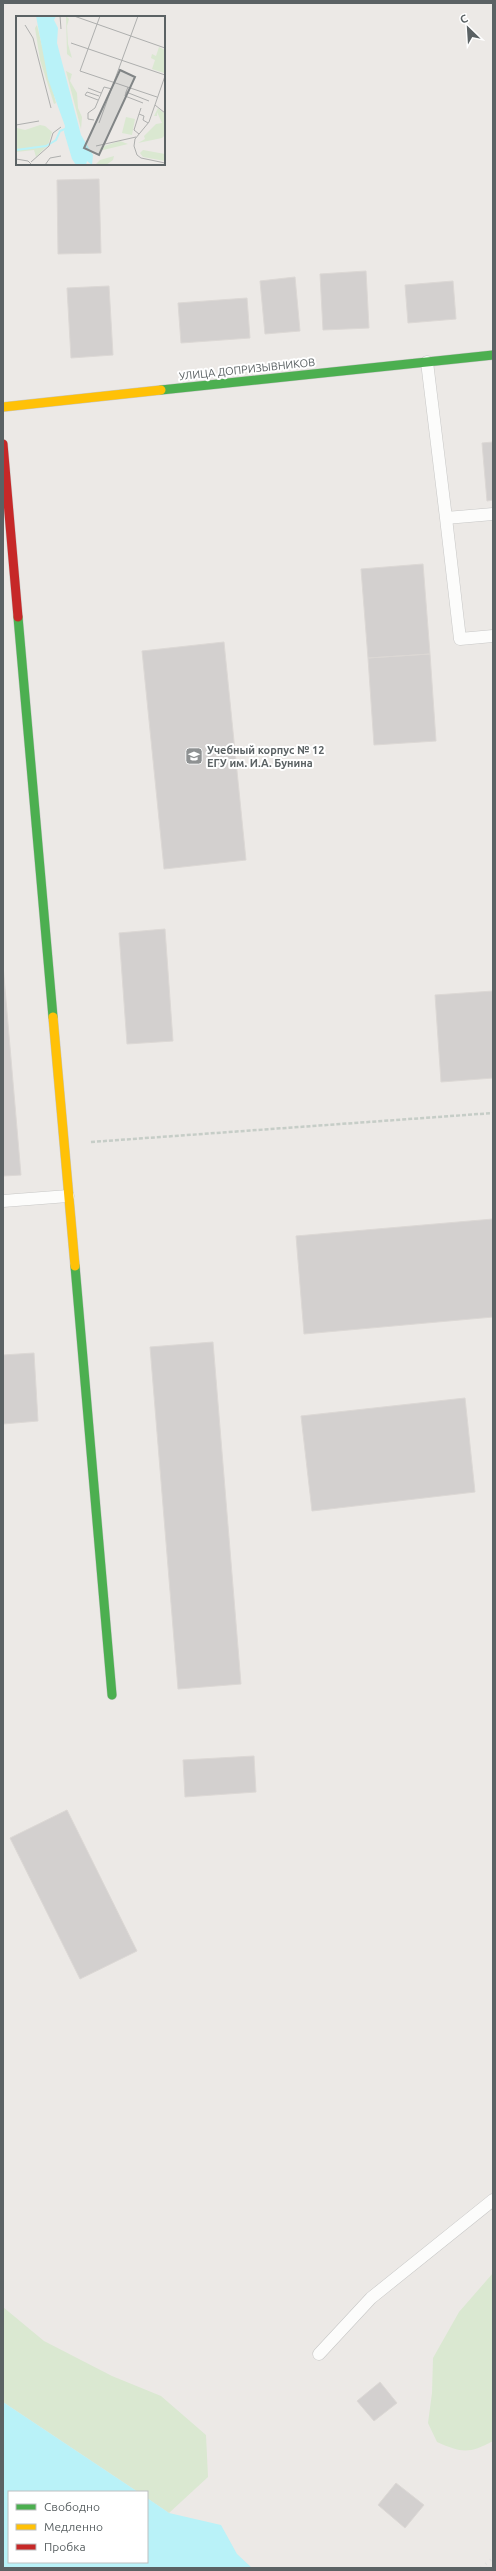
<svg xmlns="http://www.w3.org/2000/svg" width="496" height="2571" viewBox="0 0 496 2571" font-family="Ubuntu,sans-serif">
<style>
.green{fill:#dae8d1}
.water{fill:#b9f2f8}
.building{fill:#d3d0cf;stroke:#dcd8d5}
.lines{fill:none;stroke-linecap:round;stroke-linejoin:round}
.lane-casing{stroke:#c7c7c6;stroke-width:13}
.fast-casing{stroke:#c7c7c6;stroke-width:10}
.slow-casing{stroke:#c7c7c6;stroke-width:10}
.jam-casing{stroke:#c7c7c6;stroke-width:10}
.path{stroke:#c6cdc7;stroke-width:2.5;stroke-dasharray:4 2;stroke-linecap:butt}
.lane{stroke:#fcfcfb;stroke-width:12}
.fast{stroke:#4caf50;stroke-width:9}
.slow{stroke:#ffc107;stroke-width:9}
.jam{stroke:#c62828;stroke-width:9}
.rail{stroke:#e1e1e1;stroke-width:3;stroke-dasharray:1 5;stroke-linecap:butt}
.labels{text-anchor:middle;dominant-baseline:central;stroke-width:4;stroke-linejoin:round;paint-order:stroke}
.street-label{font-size:11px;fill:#5b6264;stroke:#fff}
.poi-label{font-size:11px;font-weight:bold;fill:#5b6264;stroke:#fff;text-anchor:start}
.inset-river{fill:none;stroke:#b9f2f8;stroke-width:2}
.inset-road{fill:none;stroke:#aeafae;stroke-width:1}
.view{fill:#818586;fill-opacity:0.15;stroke:#818586;stroke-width:2}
.inset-edge{fill:none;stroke:#5b6264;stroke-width:2}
</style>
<rect width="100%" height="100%" fill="#ece9e6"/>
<path class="green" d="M 493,2273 L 493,2441 C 469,2454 462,2453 437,2442 L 428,2423 L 432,2393 L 433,2358 L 459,2312 Z
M 3,2307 L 44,2341 L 112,2376 L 161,2396 L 206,2435 L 208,2477 L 169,2513 L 147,2498 L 147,2492 L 138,2492 L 3,2402 Z"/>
<path class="water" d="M 3,2402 L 138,2492 L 9,2492 L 9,2562 L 147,2562 L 147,2498 L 169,2513 L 221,2525 L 237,2554 L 252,2568 L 3,2568 Z"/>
<path class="building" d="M 99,179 L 101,253 L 58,254 L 57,180 Z
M 366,271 L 369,328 L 323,330 L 320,274 Z
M 295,277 L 300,331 L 265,334 L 260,281 Z
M 453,281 L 456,319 L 408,323 L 405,285 Z
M 109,286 L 113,355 L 71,358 L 67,288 Z
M 247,298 L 250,338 L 181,343 L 178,303 Z
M 493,442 L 493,500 L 487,501 L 482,443 Z
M 423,564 L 430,654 L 368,658 L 361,569 Z
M 224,642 L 246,860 L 164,869 L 142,651 Z
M 430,654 L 436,741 L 374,745 L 368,658 Z
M 165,929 L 173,1041 L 127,1044 L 119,933 Z
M 3,965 L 21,1175 L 3,1176 Z
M 493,991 L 493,1078 L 441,1082 L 435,995 Z
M 493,1219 L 493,1317 L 304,1334 L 296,1236 Z
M 213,1342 L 241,1684 L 178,1689 L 150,1347 Z
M 34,1353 L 38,1421 L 3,1424 L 3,1355 Z
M 465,1398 L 475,1492 L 312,1511 L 301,1416 Z
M 254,1756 L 256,1792 L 185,1797 L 183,1760 Z
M 67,1810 L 137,1951 L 80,1979 L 10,1838 Z
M 380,2382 L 397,2403 L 374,2421 L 357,2401 Z
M 396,2483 L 424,2505 L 405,2528 L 378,2505 Z"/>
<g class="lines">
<defs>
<path id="lane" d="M 427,362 L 446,518 L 493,514
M 446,518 L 460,639 L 493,636
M 3,1201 L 68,1196
M 319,2354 L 371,2298 L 493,2200"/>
<path id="fast" d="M 161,390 L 493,355
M 18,617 L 53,1017
M 75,1266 L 112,1695"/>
<path id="slow" d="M 3,407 L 161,390
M 53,1017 L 75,1266"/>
<path id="jam" d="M 3,444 L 18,617"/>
</defs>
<use href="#lane" class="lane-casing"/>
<use href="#fast" class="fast-casing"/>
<use href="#slow" class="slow-casing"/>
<use href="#jam" class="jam-casing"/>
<path class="path" d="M 91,1142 L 493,1113"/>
<use href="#lane" class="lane"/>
<use href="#fast" class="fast"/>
<use href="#slow" class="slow"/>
<use href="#jam" class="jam"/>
<path class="rail" d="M 481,2568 L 493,2558"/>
</g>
<defs>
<symbol id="university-square" viewBox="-11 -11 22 22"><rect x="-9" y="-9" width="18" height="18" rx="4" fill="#8e9192" stroke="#fff"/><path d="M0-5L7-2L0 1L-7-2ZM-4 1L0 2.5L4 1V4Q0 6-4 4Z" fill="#fff"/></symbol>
</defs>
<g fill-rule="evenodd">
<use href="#university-square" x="184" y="746" width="20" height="20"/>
</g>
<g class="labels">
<g class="street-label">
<text transform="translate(247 369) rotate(-6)">УЛИЦА ДОПРИЗЫВНИКОВ</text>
</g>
<g class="poi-label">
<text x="207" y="750">Учебный корпус № 12<tspan x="207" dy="13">ЕГУ им. И.А. Бунина</tspan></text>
</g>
</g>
<g transform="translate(16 16)">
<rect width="149" height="149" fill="#ece9e6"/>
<path d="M 50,0 L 53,3 L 51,10 L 52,28 L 56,42 L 51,38 ZM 21,9 L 40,87 L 38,88 L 24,44 L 19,12 ZM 143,31 L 149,34 L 148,57 L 136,53 L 139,44 L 135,42 L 136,38 L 140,40 ZM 50,55 L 56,58 L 54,65 L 61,77 L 62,92 L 66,101 L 65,113 ZM 142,92 L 149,98 L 149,119 L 146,122 L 122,127 L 129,123 L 128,120 L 140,108 L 146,107 L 141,96 L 141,100 L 138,100 ZM 110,101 L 119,103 L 116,119 L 106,117 ZM 24,109 L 29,110 L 36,116 L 32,129 L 20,141 L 18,134 L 0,136 L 1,112 L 9,114 ZM 104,125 L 112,128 L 83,135 L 85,131 ZM 127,134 L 149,138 L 149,145 L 127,141 L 124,137 ZM 98,140 L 97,144 L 90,149 L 79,149 L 84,144 Z" fill="#dae8d1"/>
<path d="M 20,0 L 40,0 L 38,4 L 42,12 L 41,27 L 65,119 L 77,139 L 76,149 L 71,145 L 70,149 L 60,149 L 56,143 L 48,116 L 49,110 L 32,63 Z" fill="#b9f2f8"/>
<path class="inset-river" d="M 0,134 L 30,130 L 40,124 L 44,115 L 49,113"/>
<path class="inset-road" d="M 44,0 L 45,13M 58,0 L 149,32M 84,0 L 64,55 L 141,81M 9,9 L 17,22 L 35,92M 55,27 L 149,59M 149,60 L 133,106 L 119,123 L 118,130 L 121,139 L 125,142 L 149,147M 112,71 L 110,76 L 133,85M 72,72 L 85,77M 110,76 L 109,80 L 127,87M 82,84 L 69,79 L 71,76 L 83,80M 139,89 L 149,97M 125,92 L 123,98 L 128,100 L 127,104 L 132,107M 78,104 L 72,103 L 72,97 L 79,92 L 88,71 L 96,73M 83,107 L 122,0M 0,109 L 23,105M 123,118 L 118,114 L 123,98M 80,130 L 120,121M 0,143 L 12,145 L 16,149M 15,146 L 33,130 L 37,117 L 45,111M 29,149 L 34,142 L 45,140"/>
<path class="view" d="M 104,54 L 119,61 L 83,139 L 68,132 Z"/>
<rect width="149" height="149" class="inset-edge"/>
</g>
<rect width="496" height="2571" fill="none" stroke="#5b6264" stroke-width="8"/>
<rect x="8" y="2491" width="140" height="72" fill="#ffffff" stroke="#bdc0c1"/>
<rect x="16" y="2504" width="20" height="6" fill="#4caf50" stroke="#bdc0c1"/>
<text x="44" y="2511" font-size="12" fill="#5b6264">Свободно</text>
<rect x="16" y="2524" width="20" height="6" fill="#ffc107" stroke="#bdc0c1"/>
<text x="44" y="2531" font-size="12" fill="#5b6264">Медленно</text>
<rect x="16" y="2544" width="20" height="6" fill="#c62828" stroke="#bdc0c1"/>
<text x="44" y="2551" font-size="12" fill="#5b6264">Пробка</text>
<g transform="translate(468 28) rotate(335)" stroke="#ffffff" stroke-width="3" paint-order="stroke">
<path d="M0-3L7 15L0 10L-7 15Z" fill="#5b6264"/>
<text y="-6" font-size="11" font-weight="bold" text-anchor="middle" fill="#5b6264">С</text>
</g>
</svg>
